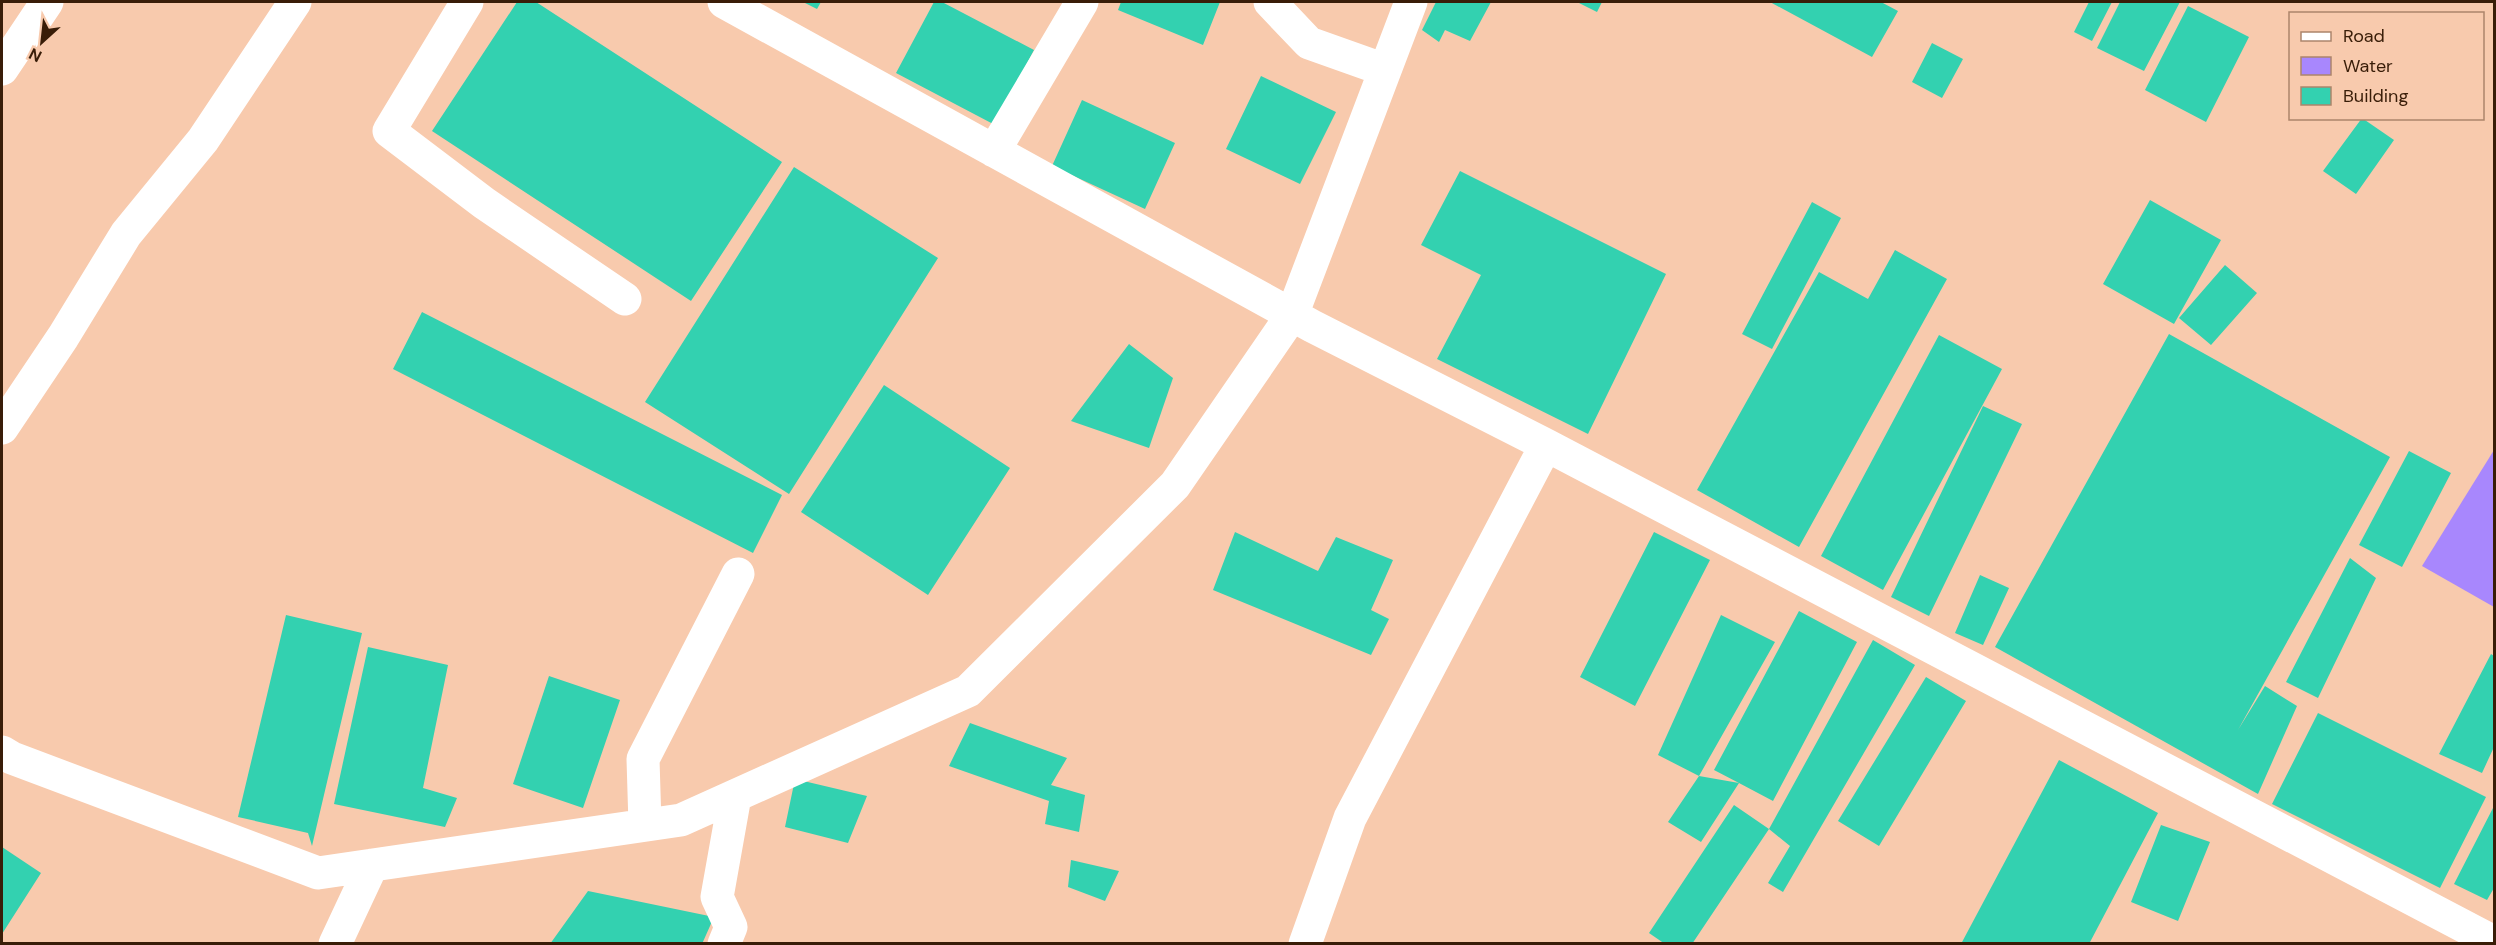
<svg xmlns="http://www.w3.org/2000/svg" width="2496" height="945" viewBox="0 0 2496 945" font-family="'DM Sans',sans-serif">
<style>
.water{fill:#a887fd}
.building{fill:#33d1b0}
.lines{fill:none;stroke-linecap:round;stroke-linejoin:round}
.minor{stroke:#fff;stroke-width:33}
</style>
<rect width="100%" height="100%" fill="#f8caad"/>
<path class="water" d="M 2494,450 L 2494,607 L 2422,566 Z"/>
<path class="building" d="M 517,2 L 536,2 L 782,162 L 691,301 L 432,131 Z
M 803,2 L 821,2 L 817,9 Z
M 934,2 L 942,2 L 1034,50 L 995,125 L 896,73 Z
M 1121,2 L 1220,2 L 1203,45 L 1118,10 Z
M 1436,2 L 1491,2 L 1470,41 L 1445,30 L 1439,42 L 1422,30 Z
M 1577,2 L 1602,2 L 1597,12 Z
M 1770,2 L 1881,2 L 1898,11 L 1872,57 Z
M 2089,2 L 2112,2 L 2092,41 L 2074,32 Z
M 2120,2 L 2180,2 L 2144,71 L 2097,48 Z
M 2188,6 L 2249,37 L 2206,122 L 2145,90 Z
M 1932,43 L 1963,59 L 1942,98 L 1912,82 Z
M 1261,76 L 1336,112 L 1300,184 L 1226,149 Z
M 1082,100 L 1175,143 L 1145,209 L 1052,166 Z
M 2362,118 L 2394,140 L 2356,194 L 2323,171 Z
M 794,167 L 938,258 L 789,494 L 645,402 Z
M 1460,171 L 1666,274 L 1588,434 L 1437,359 L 1481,275 L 1421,245 Z
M 2150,200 L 2221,240 L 2174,324 L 2103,284 Z
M 1812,202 L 1841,218 L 1772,349 L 1742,334 Z
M 1895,250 L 1947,279 L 1799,547 L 1697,490 L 1819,272 L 1868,299 Z
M 2225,265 L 2257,293 L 2211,345 L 2179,318 Z
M 422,312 L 782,495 L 753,553 L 393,369 Z
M 2169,334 L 2390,457 L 2238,730 L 2265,686 L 2297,706 L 2258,794 L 1995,647 Z
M 1939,335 L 2002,369 L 1883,590 L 1821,556 Z
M 1129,344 L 1173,378 L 1149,448 L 1071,421 Z
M 884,385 L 1010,468 L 928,595 L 801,512 Z
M 1983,406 L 2022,424 L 1929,616 L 1891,597 Z
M 2409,451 L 2451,473 L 2402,567 L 2359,545 Z
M 1235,532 L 1318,571 L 1336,537 L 1393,560 L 1371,610 L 1389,619 L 1371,655 L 1213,590 Z
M 1654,532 L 1710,560 L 1635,706 L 1580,677 Z
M 2350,558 L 2376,578 L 2318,698 L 2286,682 Z
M 1980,575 L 2009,588 L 1983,645 L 1955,633 Z
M 1799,611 L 1857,642 L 1773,801 L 1739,783 L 1701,842 L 1668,822 L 1699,776 L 1739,783 L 1714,770 Z
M 286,615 L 362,633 L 312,846 L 308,833 L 238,817 Z
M 1721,615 L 1775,642 L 1699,776 L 1658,755 Z
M 1873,640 L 1915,665 L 1783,892 L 1768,883 L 1790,846 L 1769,829 Z
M 368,647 L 448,665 L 423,788 L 457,798 L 445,827 L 334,804 Z
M 2491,654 L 2494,656 L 2494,747 L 2482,773 L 2439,754 Z
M 549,676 L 620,700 L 583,808 L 513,784 Z
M 1926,677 L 1966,701 L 1879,846 L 1838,821 Z
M 2318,713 L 2486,797 L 2440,888 L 2272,804 Z
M 970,723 L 1067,758 L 1051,785 L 1085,795 L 1079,832 L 1045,824 L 1049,801 L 949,766 Z
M 2059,760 L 2158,813 L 2089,944 L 1961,944 Z
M 795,779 L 867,796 L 848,843 L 785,827 Z
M 1734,805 L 1769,829 L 1692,944 L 1665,944 L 1649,933 Z
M 2494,806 L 2494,888 L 2487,900 L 2454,884 Z
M 2161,825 L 2210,842 L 2178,921 L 2131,902 Z
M 2,847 L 41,873 L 2,934 Z
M 1071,860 L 1119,871 L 1105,901 L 1068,887 Z
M 588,891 L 714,917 L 702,944 L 550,944 Z"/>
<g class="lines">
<path class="minor" d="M 467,2 L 389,131 L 484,203 L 625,299
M 724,2 L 1312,326 L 1546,445 L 2494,942
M 1270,2 L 1309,43 L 1385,70
M 2,69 L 47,2
M 994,151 L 1082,2
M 2,428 L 63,337 L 126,234 L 203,140 L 295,2
M 2,752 L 12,758 L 318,873 L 681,820 L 968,691 L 1175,485 L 1292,315 L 1411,2
M 645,825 L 643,759 L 738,574
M 335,944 L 372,865
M 724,944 L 731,927 L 717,897 L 735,796
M 1305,944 L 1350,818 L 1546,445"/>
</g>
<rect width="2496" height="945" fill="none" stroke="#391d08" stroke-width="6"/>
<rect x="2289" y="12" width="195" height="108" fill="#f8caad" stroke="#ac856b" stroke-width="1.5"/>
<rect x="2301" y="32" width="30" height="9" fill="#ffffff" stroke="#ac856b" stroke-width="1.5"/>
<text x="2343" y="42" font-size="18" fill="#391d08">Road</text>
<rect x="2301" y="57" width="30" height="18" fill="#a887fd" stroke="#ac856b" stroke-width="1.5"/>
<text x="2343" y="72" font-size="18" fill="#391d08">Water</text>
<rect x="2301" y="87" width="30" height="18" fill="#33d1b0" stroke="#ac856b" stroke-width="1.5"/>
<text x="2343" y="102" font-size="18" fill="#391d08">Building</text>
<g transform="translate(42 42) rotate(207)" stroke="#f8caad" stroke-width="4.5" paint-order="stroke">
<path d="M0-4.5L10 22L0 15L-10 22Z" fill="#391d08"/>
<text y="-9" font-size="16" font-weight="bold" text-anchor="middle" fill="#391d08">N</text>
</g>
</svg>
